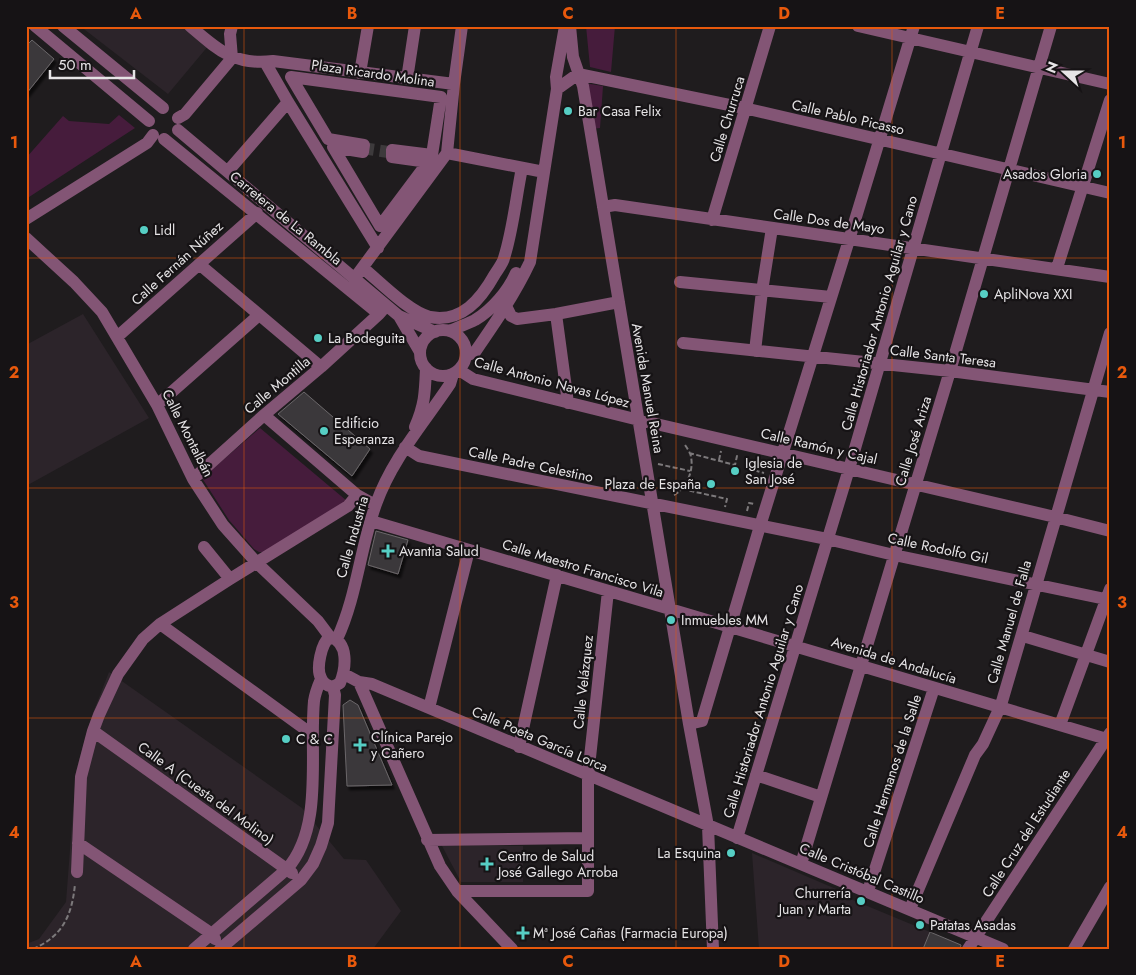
<svg xmlns="http://www.w3.org/2000/svg" width="1136" height="975" viewBox="0 0 1136 975" font-family="Jost,sans-serif">
<style>
.built{fill:#2c242a}
.green{fill:#461c3c}
.building{fill:#3b383a;stroke:#6b676a;filter:url(#shadow)}
.lines{fill:none;stroke-linecap:round;stroke-linejoin:round}
.minor-tunnel{stroke:#3d3a3c;stroke-width:12;stroke-dasharray:12 6;stroke-linecap:butt}
.path{stroke:#7c797b;stroke-width:2;stroke-dasharray:5 2.5;stroke-linecap:butt}
.minor{stroke:#835575;stroke-width:12}
.grid{fill:none;stroke:#e8590c;stroke-width:1;stroke-opacity:0.55}
.poi-dot{fill:#56cec4;stroke:#161315;stroke-width:2}
.labels{text-anchor:middle;dominant-baseline:central;stroke-width:4.5;stroke-linejoin:round;paint-order:stroke}
.street-label{font-size:14px;fill:#e6e4e6;stroke:#161315}
.poi-label{font-size:14px;fill:#e6e4e6;stroke:#161315;text-anchor:start}
.neatline{fill:none;stroke:#e8590c;stroke-width:2}
.grid-label{font-size:16px;text-anchor:middle;font-weight:bold;fill:#e8590c}
</style>
<defs>
<filter id="shadow"><feDropShadow dx="2.5" dy="4" stdDeviation="1" flood-color="#0009"/></filter>
</defs>
<rect width="100%" height="100%" fill="#1f1c1e"/>
<path class="built" d="M 80,26 L 200,26 L 214,39 L 168,94 Z
M 83,314 L 149,418 L 26,486 L 26,345 Z
M 109,672 L 302,808 L 344,859 L 366,860 L 401,911 L 373,949 L 26,949 L 26,944 L 39,939 L 66,902 L 76,771 L 91,718 Z
M 441,844 L 523,846 L 523,882 L 461,882 Z
M 752,853 L 850,895 L 848,898 L 930,932 L 923,949 L 759,949 Z"/>
<path class="green" d="M 586,26 L 615,26 L 611,72 L 590,67 Z
M 584,83 L 603,86 L 600,128 L 591,129 Z
M 119,115 L 135,128 L 26,199 L 26,158 L 63,116 L 69,121 L 109,124 Z
M 260,428 L 347,501 L 265,552 L 259,552 L 254,549 L 229,520 L 202,478 Z"/>
<path class="building" d="M 32,40 L 54,59 L 26,94 L 26,46 Z
M 304,392 L 370,449 L 352,476 L 278,414 Z
M 376,531 L 408,540 L 398,574 L 368,565 Z
M 350,700 L 358,705 L 392,785 L 347,786 L 343,705 Z
M 930,932 L 961,945 L 960,949 L 923,949 Z"/>
<g class="lines">
<path class="minor-tunnel" d="M 362,148 L 395,153"/>
<path class="path" d="M 689,453 L 735,465 L 737,456 L 738,456
M 719,460 L 721,451
M 757,461 L 757,471 L 764,473
M 658,464 L 690,471
M 682,489 L 727,499 L 725,507
M 674,495 C 686,489 694,471 691,457 C 691,453 686,447 684,443
M 747,511 L 749,503 L 754,504
M 33,949 C 63,936 72,915 75,884"/>
<path class="minor" d="M 35,26 L 149,121
M 63,26 L 163,108
M 190,26 C 217,49 234,66 273,61 L 454,84
M 570,26 L 573,57 L 583,86 L 689,724 L 708,826 L 713,949
M 858,26 L 1110,84
M 265,62 L 288,102 L 378,248
M 360,73 L 368,26
M 578,74 L 744,108 L 1110,193
M 291,77 L 441,97 L 432,155 L 392,150 L 392,157 L 428,162 L 380,226 L 333,147 L 363,152 L 364,145 L 328,139 Z
M 407,79 L 415,26
M 557,89 L 578,74
M 178,118 L 185,114 L 232,58 L 230,34 L 232,26
M 178,130 L 399,316 L 435,332
M 164,139 L 379,314 L 386,306
M 447,153 L 544,172
M 228,171 L 288,102
M 603,207 L 615,205 L 1110,277
M 26,219 L 147,143 L 153,135
M 712,220 L 770,26
M 26,238 L 74,282 L 102,312 L 157,405 L 193,479 L 223,525 L 256,562 L 318,621 L 330,637
M 199,264 L 321,367
M 363,268 C 380,282 409,312 430,317 C 462,323 481,299 495,274 C 498,269 503,263 504,258 C 513,230 516,197 522,168
M 1057,268 L 1110,100
M 354,279 L 447,153 L 454,84 L 462,26
M 680,282 L 831,297
M 506,306 L 511,316 L 517,319 L 556,314 L 619,302
M 556,314 L 568,403
M 399,316 L 420,352
M420 353a23 23 0 1 1 46 0a23 23 0 1 1-46 0Z
M 450,331 C 458,327 467,324 475,320 C 492,310 508,291 516,273
M 117,337 L 257,213
M 683,343 L 950,371 L 1110,392
M 755,351 L 762,291 L 772,228
M 466,356 L 475,352 C 495,323 515,294 530,262 L 557,89 L 556,77 L 565,26
M 459,370 L 473,379 L 639,420 L 1055,517 L 1110,531
M 157,405 L 259,315
M 264,415 L 357,495 L 375,505
M 415,427 C 425,404 425,392 426,368
M 405,447 L 419,456 L 827,539 L 894,555 L 1110,600
M 193,479 L 264,415 L 321,367 L 379,314
M 371,521 C 618,592 863,668 1110,740
M 204,547 L 230,579
M 160,624 L 313,735
M 1023,636 L 1110,662
M 330,637 C 349,642 346,668 340,683 L 333,687 C 328,686 323,684 321,678 C 316,669 321,643 330,637 Z
M 337,639 C 357,596 360,548 376,504 C 392,459 424,423 450,384 L 453,374
M 344,674 L 359,682 L 372,684 L 1003,949
M 359,682 L 440,866 L 457,891 L 512,949
M 429,708 L 469,550
M 689,724 L 702,721 L 760,526 L 849,240 L 914,26
M 1060,725 L 1110,589
M 93,731 L 292,873
M 519,747 L 557,575
M 756,775 L 821,797
M 737,838 L 849,469 L 978,26
M 427,840 L 587,838
M 78,843 L 212,934 L 215,939
M 801,864 L 950,371 L 1051,26
M 77,872 L 81,777 L 93,731 L 99,715 L 118,674 L 143,639 L 160,624 L 230,579 L 348,506 L 357,495
M 457,891 L 588,891 L 588,776 L 608,591
M 868,891 L 934,688
M 910,909 L 975,755 L 983,744 L 1001,705 L 1110,333
M 194,949 L 287,869 C 324,827 309,754 314,701 C 315,694 318,686 321,679
M 220,949 L 301,880 L 313,864 L 321,846 L 328,823 L 335,695 L 333,687
M 968,949 L 1110,733
M 1074,949 L 1110,887"/>
</g>
<path class="grid" d="M 244,26 L 244,949M 460,26 L 460,949M 676,26 L 676,949M 892,26 L 892,949M 26,258 L 1110,258M 26,488 L 1110,488M 26,718 L 1110,718"/>
<g class="poi-dot">
<circle cx="568" cy="111" r="5"/>
<circle cx="1097" cy="174" r="5"/>
<circle cx="144" cy="230" r="5"/>
<circle cx="984" cy="294" r="5"/>
<circle cx="318" cy="338" r="5"/>
<circle cx="324" cy="431" r="5"/>
<circle cx="735" cy="471" r="5"/>
<circle cx="711" cy="484" r="5"/>
<path d="M385.5 543.5h5v5h5v5h-5v5h-5v-5h-5v-5h5z"/>
<circle cx="671" cy="620" r="5"/>
<circle cx="286" cy="739" r="5"/>
<path d="M357.5 737.5h5v5h5v5h-5v5h-5v-5h-5v-5h5z"/>
<circle cx="731" cy="853" r="5"/>
<path d="M484.5 856.5h5v5h5v5h-5v5h-5v-5h-5v-5h5z"/>
<circle cx="861" cy="901" r="5"/>
<circle cx="920" cy="925" r="5"/>
<path d="M520.5 925.5h5v5h5v5h-5v5h-5v-5h-5v-5h5z"/>
</g>
<g class="labels">
<g class="street-label">
<text transform="translate(373 73) rotate(8)">Plaza Ricardo Molina</text>
<text transform="translate(848 117) rotate(13)">Calle Pablo Picasso</text>
<text transform="translate(727 119) rotate(-73)">Calle Churruca</text>
<text transform="translate(286 218) rotate(39)">Carretera de La Rambla</text>
<text transform="translate(829 221) rotate(8)">Calle Dos de Mayo</text>
<text transform="translate(177 263) rotate(-42)">Calle Fernán Núñez</text>
<text transform="translate(879 313) rotate(-74)">Calle Historiador Antonio Aguilar y Cano</text>
<text transform="translate(943 356) rotate(7)">Calle Santa Teresa</text>
<text transform="translate(552 382) rotate(15)">Calle Antonio Navas López</text>
<text transform="translate(277 385) rotate(-40)">Calle Montilla</text>
<text transform="translate(648 388) rotate(80)">Avenida Manuel Reina</text>
<text transform="translate(188 433) rotate(63)">Calle Montalbán</text>
<text transform="translate(913 441) rotate(-73)">Calle José Ariza</text>
<text transform="translate(819 446) rotate(13)">Calle Ramón y Cajal</text>
<text transform="translate(531 464) rotate(12)">Calle Padre Celestino</text>
<text transform="translate(352 537) rotate(-74)">Calle Industria</text>
<text transform="translate(938 548) rotate(12)">Calle Rodolfo Gil</text>
<text transform="translate(583 568) rotate(17)">Calle Maestro Francisco Vila</text>
<text transform="translate(1009 622) rotate(-74)">Calle Manuel de Falla</text>
<text transform="translate(894 660) rotate(17)">Avenida de Andalucía</text>
<text transform="translate(583 682) rotate(-84)">Calle Velázquez</text>
<text transform="translate(763 701) rotate(-73)">Calle Historiador Antonio Aguilar y Cano</text>
<text transform="translate(540 739) rotate(23)">Calle Poeta García Lorca</text>
<text transform="translate(892 771) rotate(-72)">Calle Hermanos de la Salle</text>
<text transform="translate(206 793) rotate(36)">Calle A (Cuesta del Molino)</text>
<text transform="translate(1026 833) rotate(-57)">Calle Cruz del Estudiante</text>
<text transform="translate(862 873) rotate(23)">Calle Cristóbal Castillo</text>
</g>
<g class="poi-label">
<text x="578" y="111">Bar Casa Felix</text>
<text x="1087" y="174" text-anchor="end">Asados Gloria</text>
<text x="154" y="230">Lidl</text>
<text x="994" y="294">ApliNova XXI</text>
<text x="328" y="338">La Bodeguita</text>
<text x="334" y="423">Edificio<tspan x="334" dy="16">Esperanza</tspan></text>
<text x="745" y="463">Iglesia de<tspan x="745" dy="16">San José</tspan></text>
<text x="701" y="484" text-anchor="end">Plaza de España</text>
<text x="399" y="551">Avantia Salud</text>
<text x="681" y="620">Inmuebles MM</text>
<text x="371" y="737">Clínica Parejo<tspan x="371" dy="16">y Cañero</tspan></text>
<text x="296" y="739">C &amp; C</text>
<text x="721" y="853" text-anchor="end">La Esquina</text>
<text x="498" y="856">Centro de Salud<tspan x="498" dy="16">José Gallego Arroba</tspan></text>
<text x="851" y="893" text-anchor="end">Churrería<tspan x="851" dy="16">Juan y Marta</tspan></text>
<text x="930" y="925">Patatas Asadas</text>
<text x="533" y="933">Mª José Cañas (Farmacia Europa)</text>
</g>
</g>
<rect width="1136" height="975" fill="none" stroke="#161315" stroke-width="55"/>
<g transform="translate(1064 72) rotate(291)" stroke="#161315" stroke-width="4" paint-order="stroke">
<path d="M0-4L9 19L0 12L-9 19Z" fill="#e6e4e6"/>
<text y="-8" font-size="14" font-weight="bold" text-anchor="middle" fill="#e6e4e6">N</text>
</g>
<path d="M50 70v8h84v-8" fill="none" stroke="#e6e4e6" stroke-width="2.5"/>
<text x="58" y="70" font-size="15" fill="#e6e4e6" stroke="#161315" stroke-width="4" paint-order="stroke">50 m</text>
<rect x="28" y="28" width="1080" height="920" class="neatline"/>
<g class="grid-label">
<text x="136" y="19">A</text>
<text x="352" y="19">B</text>
<text x="568" y="19">C</text>
<text x="784" y="19">D</text>
<text x="1000" y="19">E</text>
<text x="14" y="148">1</text>
<text x="1122" y="148">1</text>
<text x="14" y="378">2</text>
<text x="1122" y="378">2</text>
<text x="14" y="608">3</text>
<text x="1122" y="608">3</text>
<text x="14" y="838">4</text>
<text x="1122" y="838">4</text>
<text x="136" y="967">A</text>
<text x="352" y="967">B</text>
<text x="568" y="967">C</text>
<text x="784" y="967">D</text>
<text x="1000" y="967">E</text>
</g>
</svg>
